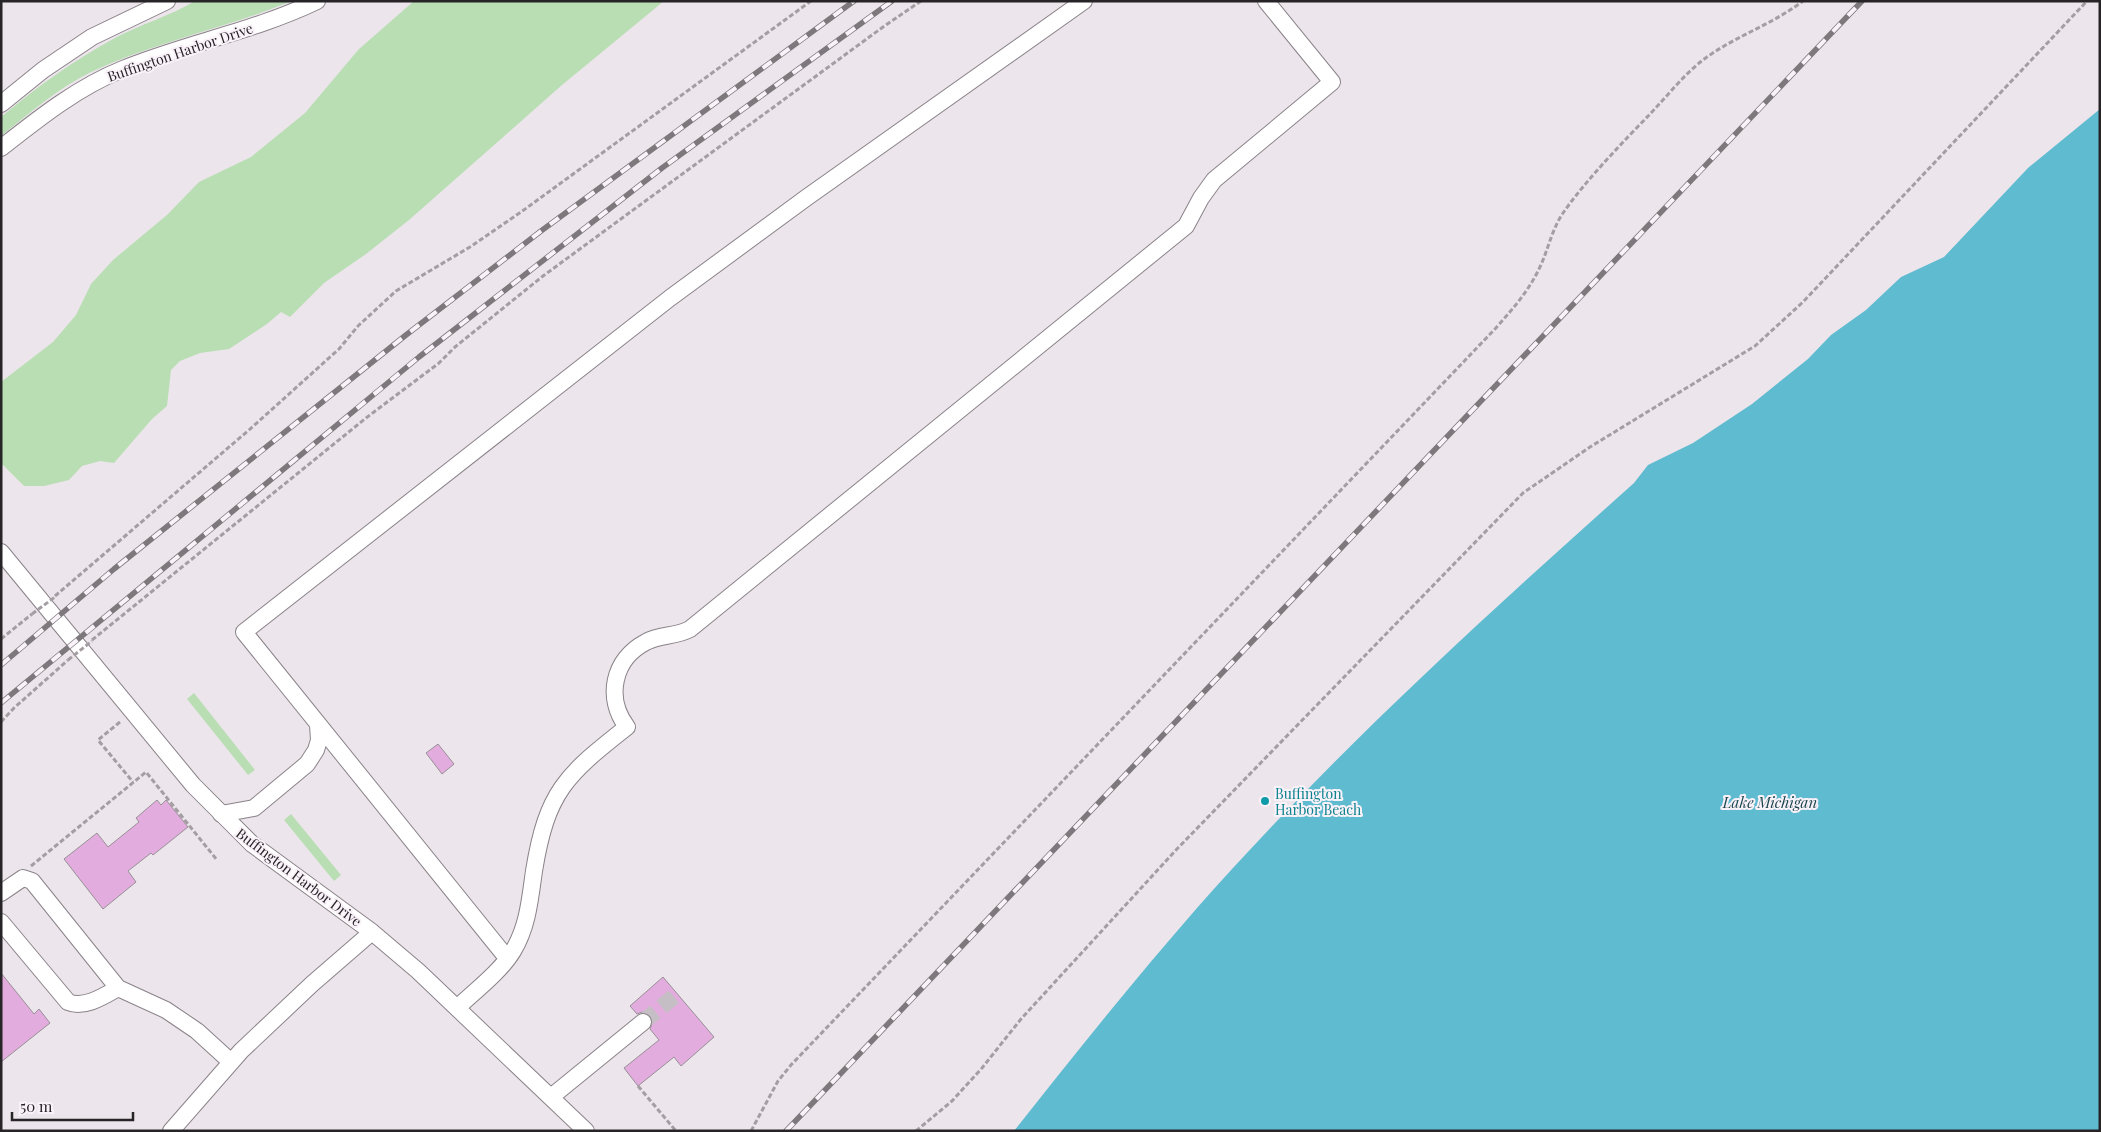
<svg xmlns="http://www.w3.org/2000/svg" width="2101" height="1132" viewBox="0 0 2101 1132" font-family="'Playfair Display',serif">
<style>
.green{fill:#b9deb4}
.water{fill:#5fbbd0}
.building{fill:#e3acde;stroke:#979096}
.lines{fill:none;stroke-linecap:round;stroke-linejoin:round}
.minor-tunnel{stroke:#c5bec4;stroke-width:16;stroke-dasharray:16 8;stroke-linecap:butt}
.minor-casing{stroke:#8a8389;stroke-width:18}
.path{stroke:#a49ea3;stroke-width:3;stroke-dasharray:5 2.5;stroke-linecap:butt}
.minor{stroke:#fff;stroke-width:16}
.rail-casing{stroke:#7c787c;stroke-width:5.5}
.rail{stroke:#faf2f9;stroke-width:4;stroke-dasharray:11;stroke-linecap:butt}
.path-bridge{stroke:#a49ea3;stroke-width:3;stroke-dasharray:5 2.5;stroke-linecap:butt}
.culture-dot{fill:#0f9aa8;stroke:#faf2f9;stroke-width:2}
.labels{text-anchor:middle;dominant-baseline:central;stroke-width:4;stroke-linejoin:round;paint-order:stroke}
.street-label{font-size:14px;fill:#272427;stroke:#faf2f9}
.culture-label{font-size:14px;fill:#0d838f;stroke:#faf2f9;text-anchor:start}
.water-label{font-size:15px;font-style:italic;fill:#1c464f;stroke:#faf2f9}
</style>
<rect width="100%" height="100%" fill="#ece5eb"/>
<path class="green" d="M 195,1 L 292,1 C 226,28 155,42 91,72 C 58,88 30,113 1,136 L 1,117 C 37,87 74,60 115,38 C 141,24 170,16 195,1 Z
M 414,1 L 664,1 L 562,85 L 409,220 L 366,254 L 324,283 L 290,317 L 281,312 L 267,324 L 229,349 L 200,353 L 180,361 L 171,370 L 167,406 L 152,419 L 114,463 L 100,461 L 82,466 L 69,480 L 44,486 L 24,486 L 1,463 L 1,382 L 53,342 L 76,315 L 91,284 L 113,260 L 167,215 L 199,182 L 251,157 L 305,113 L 359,49 Z
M 194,693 L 255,770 L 248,775 L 187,699 Z
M 291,814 L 341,875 L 334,881 L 284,820 Z"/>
<path class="water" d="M 2100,109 L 2100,1131 L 1014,1131 C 1074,1055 1134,980 1197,908 C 1332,755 1483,618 1634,483 L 1648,465 L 1693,443 L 1752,404 L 1808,359 L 1831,335 L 1866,310 L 1901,277 L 1944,257 L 2028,168 Z"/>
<path class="building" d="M 438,744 L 454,764 L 442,774 L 426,753 Z
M 157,800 L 161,805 L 166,800 L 188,827 L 153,855 L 151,853 L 128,871 L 136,882 L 103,909 L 64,859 L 97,833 L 108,847 L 139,822 L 136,818 Z
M 1,973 L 34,1014 L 39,1009 L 50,1023 L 1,1062 Z
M 663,977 L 714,1037 L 681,1066 L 674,1057 L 638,1086 L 624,1068 L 659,1040 L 650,1029 L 653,1021 L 650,1015 L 642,1012 L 637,1014 L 630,1006 Z"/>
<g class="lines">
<path class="minor-tunnel" d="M 643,1022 L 677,994"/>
<defs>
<path id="minor" d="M 1,104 L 43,70 L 92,37 L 167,1
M 1,148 C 39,118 78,87 123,69 C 186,43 255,31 317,1
M 1,552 L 193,785 L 252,844 L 372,932 L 418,971 L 586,1131
M 221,814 L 254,808 L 307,764 L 316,750 L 319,740 L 318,725
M 1,893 L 23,878 L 32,881 L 118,988 L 166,1010 L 197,1031 L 231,1062
M 1,922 L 68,1002 C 84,1009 104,996 118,988
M 507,958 L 244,632 L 670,298 L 806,198 L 1084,1
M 457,1008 C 475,991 501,971 513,951 C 528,926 530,899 534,871 C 547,791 566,775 627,727 C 605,698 613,659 646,642 C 660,634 676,637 690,629 L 1186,226 L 1201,198 L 1214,180 L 1332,82 L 1266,1
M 551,1097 L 643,1022
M 171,1131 L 241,1051 L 312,984 L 372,932"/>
</defs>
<use href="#minor" class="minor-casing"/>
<path class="path" d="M 55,596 L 249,430 L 339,349 L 358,326 L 396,291 L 470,247 L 521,212 L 811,1
M 1,639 L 32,614
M 92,640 L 366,418 L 439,363 L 455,347 L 543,276 L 883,27 L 921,1
M 1,722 L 14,708 L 68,660
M 120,722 L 98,740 L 133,782
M 31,866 L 146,772 L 217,860
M 638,1086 L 676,1131
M 751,1131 L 778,1081 L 791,1065 L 1494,330 C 1511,311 1528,292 1539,269 C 1548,251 1551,231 1563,213 C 1586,180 1622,143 1651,113 C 1669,94 1686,72 1707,57 C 1738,35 1773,24 1803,1
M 916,1131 L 952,1101 L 982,1068 L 1021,1019 L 1176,850 L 1523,493 L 1590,447 L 1755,346 L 1803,302 L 2087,1"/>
<use href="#minor" class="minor"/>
<defs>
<path id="rail" d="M 1,665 L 114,569 L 406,335 L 541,231 L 854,1
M 1,703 L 419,357 L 662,168 L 892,1
M 786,1131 L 1862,1"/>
</defs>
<use href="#rail" class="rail-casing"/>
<use href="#rail" class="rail"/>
<path class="path-bridge" d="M 32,614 L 55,597
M 68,660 L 92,641"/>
</g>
<circle class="culture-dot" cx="1265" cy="801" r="5"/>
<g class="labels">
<g class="street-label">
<text transform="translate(180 52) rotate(-19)">Buffington Harbor Drive</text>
<text transform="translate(299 877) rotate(37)">Buffington Harbor Drive</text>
</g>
<g class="culture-label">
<text x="1275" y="793">Buffington<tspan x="1275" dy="16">Harbor Beach</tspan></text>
</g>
<g class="water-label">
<text x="1770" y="802">Lake Michigan</text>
</g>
</g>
<rect width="2101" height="1132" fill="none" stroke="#272427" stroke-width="5"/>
<path d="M12 1112v8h121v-8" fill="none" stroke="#272427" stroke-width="2.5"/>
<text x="20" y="1112" font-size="15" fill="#272427" stroke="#faf2f9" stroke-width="4" paint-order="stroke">50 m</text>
</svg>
